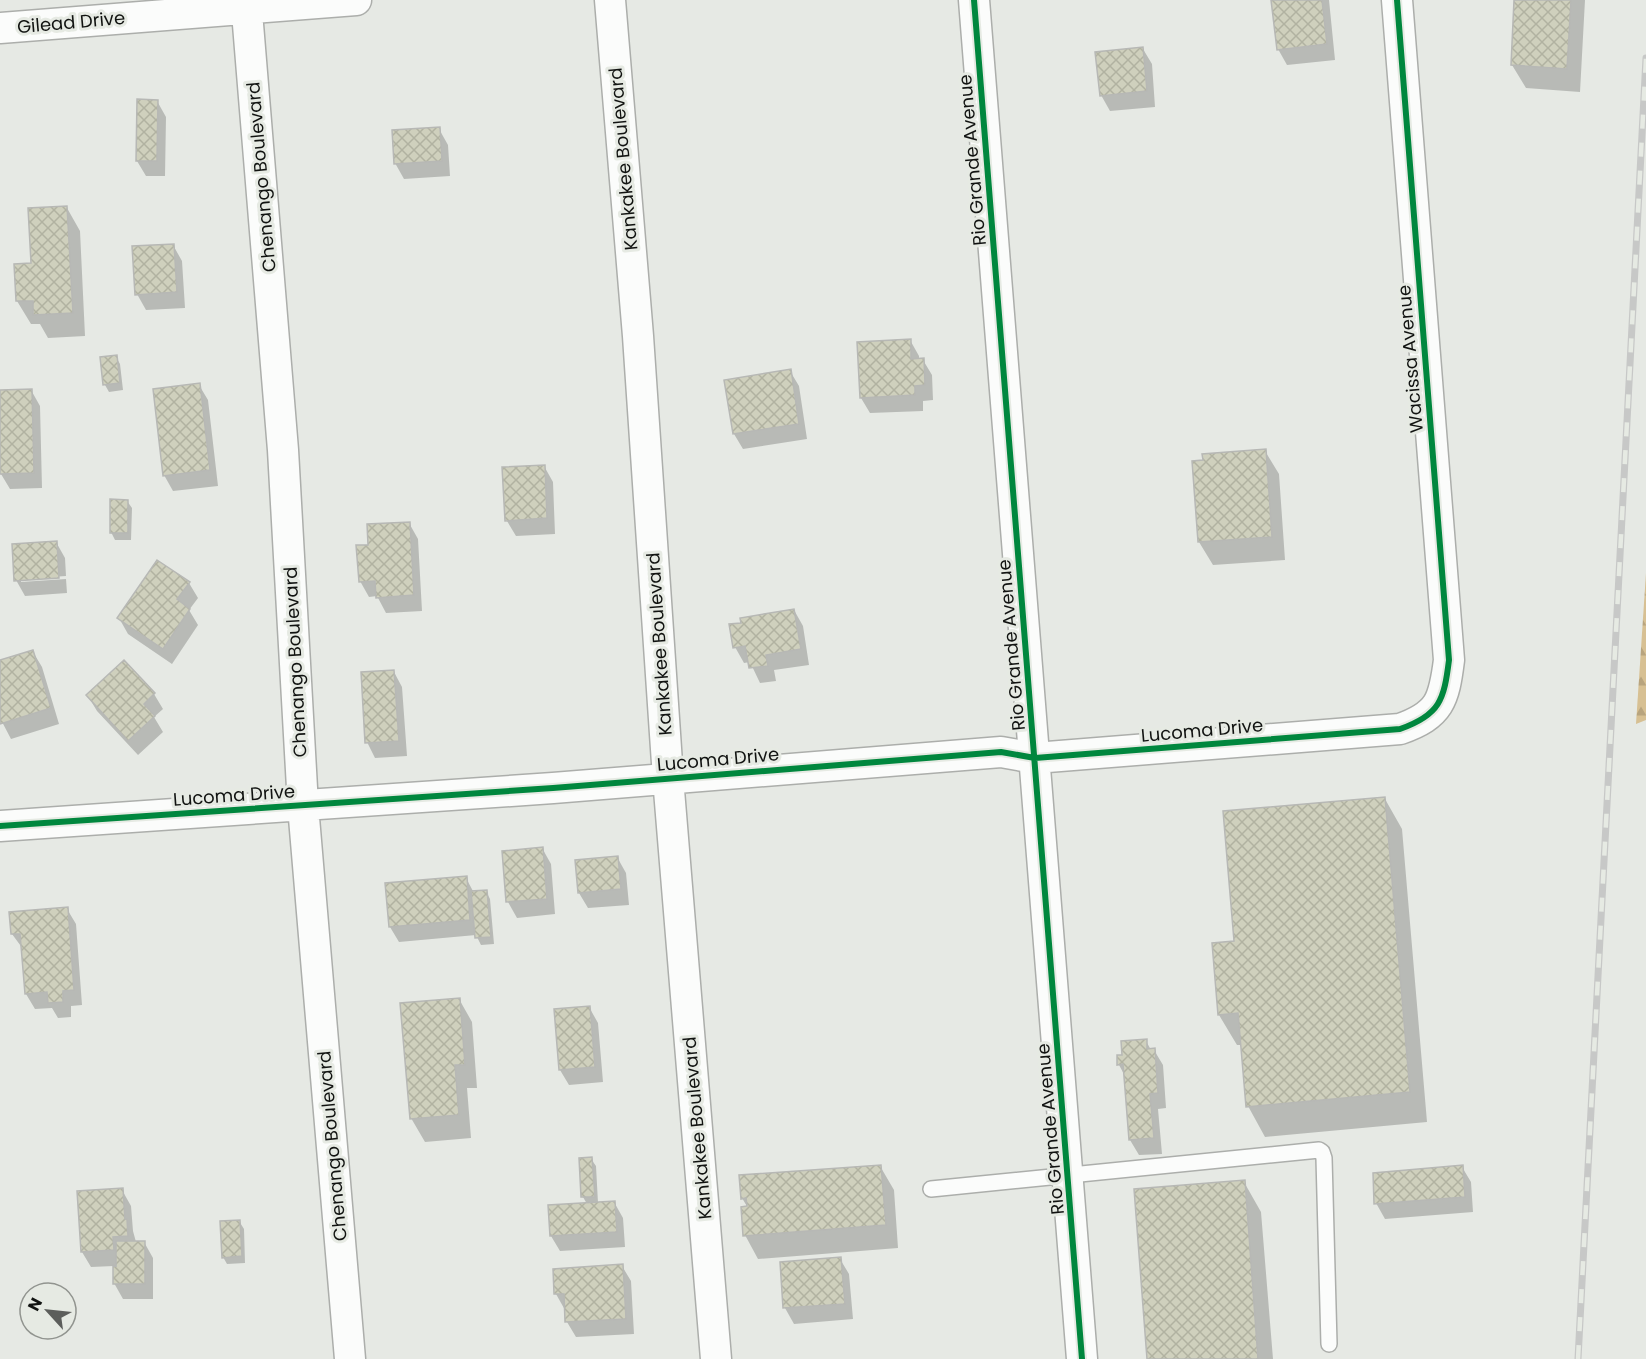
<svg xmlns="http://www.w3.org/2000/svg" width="1646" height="1359" viewBox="0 0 1646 1359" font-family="Poppins,sans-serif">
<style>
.forest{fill:url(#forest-firs)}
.shadow{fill:#0003}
.building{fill:url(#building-cross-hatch);stroke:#b7b8b5;stroke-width:1.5}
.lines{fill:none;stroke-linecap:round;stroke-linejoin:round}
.lane-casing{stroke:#acaeab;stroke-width:18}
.street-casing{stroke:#acaeab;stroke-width:33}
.lane{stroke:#fbfcfb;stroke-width:15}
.street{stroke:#fbfcfb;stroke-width:30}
.rail-casing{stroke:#c7c8c7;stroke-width:7}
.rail{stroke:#e6eae3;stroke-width:4.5;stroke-dasharray:14;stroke-linecap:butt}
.cycleway-casing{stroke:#e6eae3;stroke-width:10}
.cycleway{stroke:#00873e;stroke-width:6}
.labels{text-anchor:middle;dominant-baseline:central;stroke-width:6;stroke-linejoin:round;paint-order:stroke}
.street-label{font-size:18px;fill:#111311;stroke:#e6eae3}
</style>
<defs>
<pattern id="forest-firs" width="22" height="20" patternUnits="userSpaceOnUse" patternTransform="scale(1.5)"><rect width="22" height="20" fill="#d7c093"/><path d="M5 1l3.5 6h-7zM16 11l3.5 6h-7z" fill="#b8a47e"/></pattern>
<pattern id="building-cross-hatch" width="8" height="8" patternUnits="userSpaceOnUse" patternTransform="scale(1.5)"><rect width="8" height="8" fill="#cfd0bd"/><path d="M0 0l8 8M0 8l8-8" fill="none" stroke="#b1b2a1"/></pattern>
</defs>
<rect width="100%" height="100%" fill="#e6e9e4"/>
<path class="forest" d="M 1646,573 L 1646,720 L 1636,724 Z"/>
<path class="shadow" d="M 1273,0 L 1329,0 L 1335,60 L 1287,65 L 1278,49 Z
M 1516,0 L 1585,0 L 1580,92 L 1526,88 L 1512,65 Z
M 1143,49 L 1152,64 L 1155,107 L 1110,111 L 1101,95 Z
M 157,101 L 166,117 L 165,176 L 146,176 L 137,161 Z
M 439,129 L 448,145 L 450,176 L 404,179 L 395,163 Z
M 67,208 L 80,231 L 85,336 L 48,338 L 40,324 L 31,324 L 17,301 L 32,264 Z
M 173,245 L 182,261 L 185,308 L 146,310 L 137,294 Z
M 910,340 L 919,356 L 919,360 L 923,360 L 932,375 L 933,400 L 923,401 L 923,411 L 870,413 L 861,398 Z
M 116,357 L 120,364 L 123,390 L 109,392 L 105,385 L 102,358 Z
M 790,371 L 799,386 L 807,439 L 743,449 L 734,434 Z
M 199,385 L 208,400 L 218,486 L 173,491 L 164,475 Z
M 31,390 L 40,406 L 42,488 L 10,489 L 1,474 L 0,391 Z
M 1265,451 L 1279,474 L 1285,560 L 1213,565 L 1199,542 Z
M 544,466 L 553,482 L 555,534 L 516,536 L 507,521 Z
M 127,501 L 132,508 L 131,540 L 115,540 L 111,532 Z
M 409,523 L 418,539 L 422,611 L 386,613 L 377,596 L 369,597 L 360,581 L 370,546 Z
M 56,542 L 65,558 L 66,576 L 21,579 L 21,582 L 66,579 L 67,593 L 25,596 L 16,580 Z
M 189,583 L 198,598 L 189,610 L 198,625 L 172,664 L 128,634 L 119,618 Z
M 794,610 L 803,626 L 809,665 L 774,670 L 776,681 L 760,683 L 750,662 L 744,663 L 735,647 L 742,624 Z
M 33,652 L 42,667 L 59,724 L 11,739 L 0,718 L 0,662 Z
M 394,672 L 402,687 L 407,756 L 375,758 L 367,742 Z
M 154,694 L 163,709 L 154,717 L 163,732 L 138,755 L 97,711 L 88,696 Z
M 1385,799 L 1402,829 L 1427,1122 L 1265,1137 L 1248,1106 L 1243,1045 L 1237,1045 L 1219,1015 L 1235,943 Z
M 542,848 L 551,864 L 555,914 L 517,918 L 508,902 L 504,852 Z
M 617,857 L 626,873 L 629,905 L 588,908 L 579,893 Z
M 466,878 L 474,893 L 486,891 L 490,899 L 494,944 L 481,945 L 476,935 L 399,942 L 390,927 Z
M 67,909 L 76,924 L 82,1005 L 71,1006 L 71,1017 L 58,1018 L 52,1008 L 35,1009 L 26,994 L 23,949 L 12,934 Z
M 459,999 L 472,1022 L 477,1088 L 467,1088 L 471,1138 L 425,1142 L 411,1118 Z
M 589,1007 L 598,1023 L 603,1082 L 569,1085 L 560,1070 Z
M 1146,1041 L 1151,1050 L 1154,1050 L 1163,1065 L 1166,1108 L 1158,1109 L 1162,1154 L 1139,1155 L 1130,1140 L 1125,1076 L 1119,1065 Z
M 591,1159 L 596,1166 L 598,1203 L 614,1202 L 623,1218 L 625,1247 L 560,1251 L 551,1236 L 587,1204 L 583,1197 L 580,1160 Z
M 880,1166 L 894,1190 L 898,1248 L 758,1259 L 745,1235 L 748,1208 L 742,1198 Z
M 1462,1167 L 1471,1182 L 1473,1212 L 1385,1219 L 1376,1203 Z
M 1244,1182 L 1261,1212 L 1273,1359 L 1149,1359 Z
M 122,1190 L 131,1206 L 133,1231 L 136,1242 L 144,1242 L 153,1258 L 153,1299 L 123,1299 L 114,1283 L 114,1266 L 91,1267 L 82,1252 L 78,1193 Z
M 239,1221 L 244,1229 L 245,1263 L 227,1264 L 223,1257 Z
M 840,1259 L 849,1274 L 853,1319 L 794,1324 L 785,1308 L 781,1263 Z
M 622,1266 L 631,1281 L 634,1334 L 576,1337 L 567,1322 L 565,1310 L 556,1294 L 554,1270 Z"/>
<path class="building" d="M 1271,0 L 1322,0 L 1327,44 L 1277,50 Z
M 1514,0 L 1571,0 L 1567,69 L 1511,65 Z
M 1143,47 L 1147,91 L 1100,96 L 1095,52 Z
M 137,99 L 158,100 L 157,161 L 136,161 Z
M 440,127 L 442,161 L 394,164 L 392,130 Z
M 67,206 L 73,313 L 33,315 L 33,301 L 16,301 L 14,264 L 31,263 L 28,208 Z
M 174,244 L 177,292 L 135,295 L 132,246 Z
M 911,339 L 911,359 L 924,358 L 925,385 L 915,386 L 915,395 L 860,398 L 857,342 Z
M 117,355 L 120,383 L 103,385 L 100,357 Z
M 791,369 L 799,424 L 733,434 L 724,380 Z
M 200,383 L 210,470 L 163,476 L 153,389 Z
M 32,389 L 34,473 L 0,474 L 0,390 Z
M 1266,449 L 1272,537 L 1198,542 L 1192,461 L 1203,460 L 1202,454 Z
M 545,465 L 547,518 L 505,521 L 502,467 Z
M 110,499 L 128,500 L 128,533 L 110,533 Z
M 410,522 L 414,595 L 376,598 L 375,581 L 359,582 L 356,545 L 368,545 L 367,524 Z
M 57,541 L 59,578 L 14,581 L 12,544 Z
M 157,560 L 190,582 L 177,599 L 190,609 L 163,649 L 117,618 Z
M 794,609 L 801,649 L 766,655 L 768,666 L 749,668 L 745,646 L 733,648 L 729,624 L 741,623 L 740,618 Z
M 33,650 L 51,708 L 0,724 L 0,660 Z
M 124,660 L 155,693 L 144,704 L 155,716 L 128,741 L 86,695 Z
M 394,670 L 399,741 L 365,743 L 361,672 Z
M 1385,797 L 1410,1092 L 1246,1107 L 1238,1013 L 1218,1015 L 1212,943 L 1234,941 L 1223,811 Z
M 543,847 L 547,899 L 506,902 L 502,851 Z
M 618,856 L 621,889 L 578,893 L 575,860 Z
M 467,876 L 470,920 L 389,927 L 385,883 Z
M 487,890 L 491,937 L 475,938 L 471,891 Z
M 68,907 L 74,990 L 63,991 L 63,1002 L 48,1003 L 47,992 L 25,994 L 20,934 L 11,934 L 9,912 Z
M 460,998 L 465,1065 L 455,1065 L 459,1115 L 410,1119 L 400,1003 Z
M 590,1006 L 595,1067 L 559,1070 L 554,1009 Z
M 1147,1039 L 1147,1049 L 1155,1048 L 1158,1093 L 1150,1094 L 1154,1138 L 1129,1140 L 1123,1064 L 1117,1065 L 1117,1055 L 1122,1055 L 1121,1041 Z
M 592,1157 L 595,1197 L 581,1197 L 579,1158 Z
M 881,1165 L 886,1225 L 743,1236 L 741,1207 L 747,1206 L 746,1198 L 741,1199 L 739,1175 Z
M 1463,1165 L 1465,1197 L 1374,1204 L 1373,1173 Z
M 1245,1180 L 1258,1359 L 1147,1359 L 1134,1189 Z
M 123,1188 L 125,1219 L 127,1219 L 128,1236 L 113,1237 L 114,1250 L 81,1252 L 77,1191 Z
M 615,1201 L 617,1232 L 550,1236 L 548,1205 Z
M 240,1220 L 242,1256 L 222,1258 L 220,1221 Z
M 116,1241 L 145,1241 L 145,1284 L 113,1284 L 113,1265 L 116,1266 Z
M 841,1257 L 845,1304 L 783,1308 L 780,1262 Z
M 623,1264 L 626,1319 L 565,1322 L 564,1294 L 554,1294 L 553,1269 Z"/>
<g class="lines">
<defs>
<path id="lane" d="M 931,1189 L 1319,1150 L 1322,1152 L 1324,1158 L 1329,1344"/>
<path id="street" d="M 246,0 L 283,450 L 303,806 L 350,1359
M 610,0 L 638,336 L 668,778 L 716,1359
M 974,0 L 1082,1359
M 0,28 L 356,0
M 0,826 L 553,788 L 1001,752 L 1035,758 L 1400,729 C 1440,715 1444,700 1449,660 L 1397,0"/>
</defs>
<use href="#lane" class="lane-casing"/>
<use href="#street" class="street-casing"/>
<use href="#lane" class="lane"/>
<use href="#street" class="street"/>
<defs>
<path id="rail" d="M 1578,1359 L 1646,58"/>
</defs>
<use href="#rail" class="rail-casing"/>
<use href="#rail" class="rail"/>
<defs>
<path id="cycleway" d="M 974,0 L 1082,1359
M 0,826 L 553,788 L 1001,752 L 1035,758 L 1400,729 C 1440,715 1444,700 1449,660 L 1397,0"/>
</defs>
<use href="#cycleway" class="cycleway-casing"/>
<use href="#cycleway" class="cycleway"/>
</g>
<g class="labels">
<g class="street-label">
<text transform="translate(71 22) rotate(-5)">Gilead Drive</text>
<text transform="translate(623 159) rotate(-95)">Kankakee Boulevard</text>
<text transform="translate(972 160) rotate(-95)">Rio Grande Avenue</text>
<text transform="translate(261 177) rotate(-95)">Chenango Boulevard</text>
<text transform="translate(1410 359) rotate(-95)">Wacissa Avenue</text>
<text transform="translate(659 644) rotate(-94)">Kankakee Boulevard</text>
<text transform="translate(1011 645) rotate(-95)">Rio Grande Avenue</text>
<text transform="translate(295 662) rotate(-93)">Chenango Boulevard</text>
<text transform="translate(1202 730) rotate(-5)">Lucoma Drive</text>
<text transform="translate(718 759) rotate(-5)">Lucoma Drive</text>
<text transform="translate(234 795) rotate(-4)">Lucoma Drive</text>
<text transform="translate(697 1128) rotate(-95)">Kankakee Boulevard</text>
<text transform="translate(1050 1129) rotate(-95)">Rio Grande Avenue</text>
<text transform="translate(332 1146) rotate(-95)">Chenango Boulevard</text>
</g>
</g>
<g transform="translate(48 1311) rotate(297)"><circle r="28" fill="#e6eae3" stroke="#91948f" stroke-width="1.5"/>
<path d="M0-4.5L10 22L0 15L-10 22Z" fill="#5c5e5b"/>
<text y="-9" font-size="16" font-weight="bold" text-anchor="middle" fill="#111311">N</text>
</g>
</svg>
